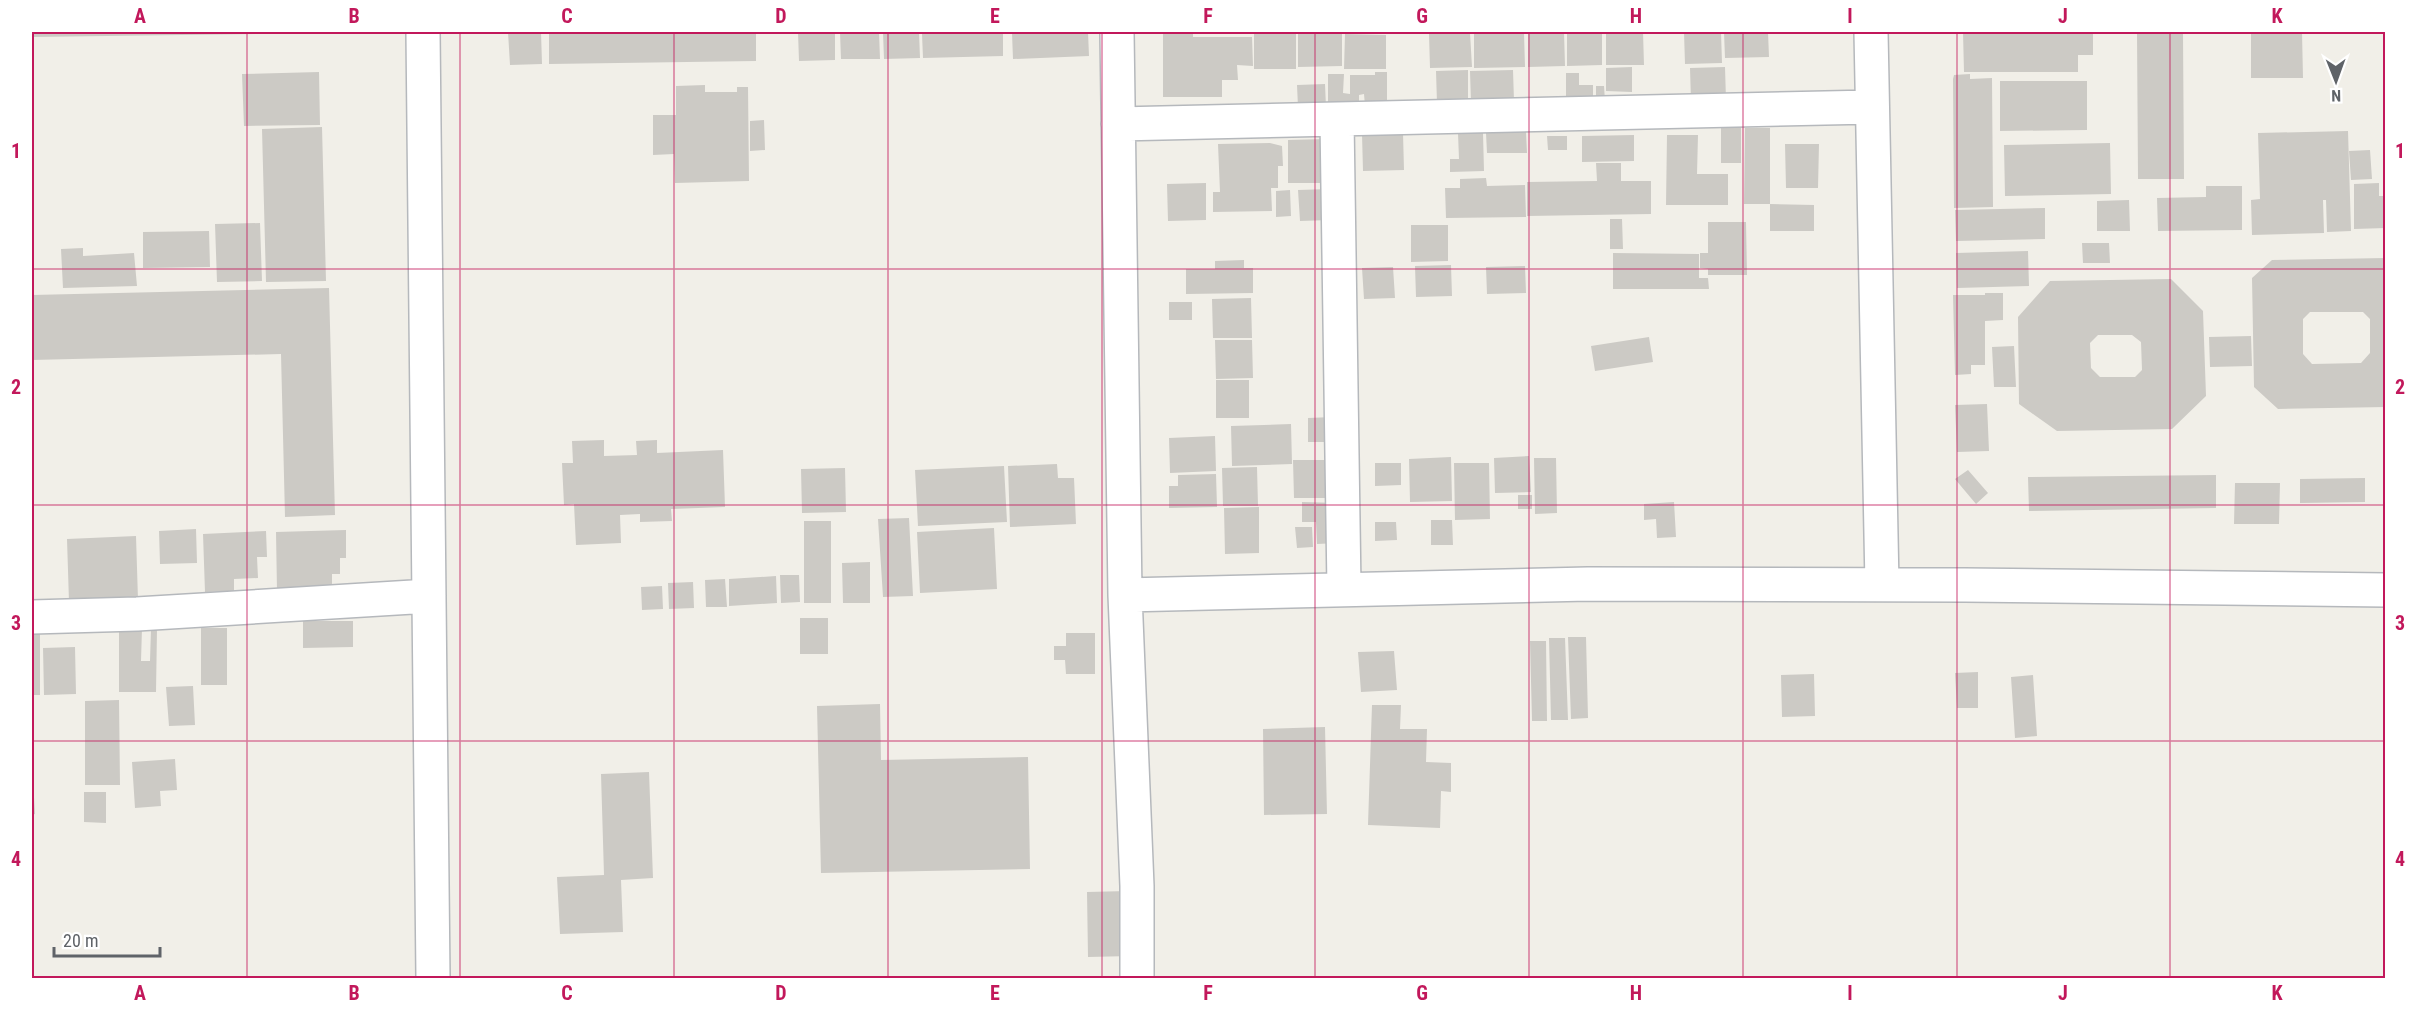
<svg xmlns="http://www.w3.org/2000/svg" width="2417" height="1010" viewBox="0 0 2417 1010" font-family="'Roboto Condensed',sans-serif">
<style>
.building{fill:#cccac5;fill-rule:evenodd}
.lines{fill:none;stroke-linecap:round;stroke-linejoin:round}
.minor-casing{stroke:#b5b8bc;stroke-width:36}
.minor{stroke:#fff;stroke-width:33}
.grid{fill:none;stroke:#c2185b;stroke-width:1.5;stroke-opacity:0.55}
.neatline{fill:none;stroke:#c2185b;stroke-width:2}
.grid-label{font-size:20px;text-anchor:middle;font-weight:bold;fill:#c2185b}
</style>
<rect width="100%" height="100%" fill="#f1efe8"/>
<path class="building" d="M 32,32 L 263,32 L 263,34 L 32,37 Z
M 508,32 L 541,32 L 542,64 L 510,65 Z
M 549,32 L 756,32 L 756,61 L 549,64 Z
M 798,32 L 835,32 L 835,60 L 799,61 Z
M 840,32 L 879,32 L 880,59 L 841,59 Z
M 883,32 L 919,32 L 920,58 L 884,59 Z
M 1003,32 L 1003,56 L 923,58 L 922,34 Z
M 1088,32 L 1089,56 L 1013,59 L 1012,33 Z
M 1163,32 L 1193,32 L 1193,37 L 1252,37 L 1253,66 L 1237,65 L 1238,80 L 1222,80 L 1222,97 L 1163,97 Z
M 1528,32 L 1564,32 L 1565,66 L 1528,67 Z
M 1567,32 L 1602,32 L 1602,65 L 1567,66 Z
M 1606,32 L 1643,32 L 1644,65 L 1606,65 Z
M 1684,32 L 1721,32 L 1722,63 L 1685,64 Z
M 1724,32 L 1768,32 L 1769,57 L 1725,58 Z
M 1963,32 L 2093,32 L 2093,55 L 2078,55 L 2078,72 L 1964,72 Z
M 2137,32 L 2172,32 L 2172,34 L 2183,34 L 2184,179 L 2138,179 Z
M 2251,32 L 2302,32 L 2303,78 L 2251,78 Z
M 1298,33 L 1342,33 L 1342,66 L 1298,67 Z
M 1470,33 L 1472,67 L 1430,68 L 1429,34 Z
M 1474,33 L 1524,33 L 1525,67 L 1474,68 Z
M 1254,34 L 1296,34 L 1296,69 L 1254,69 Z
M 1345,34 L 1386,35 L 1386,69 L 1344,69 Z
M 1632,67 L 1632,92 L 1606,91 L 1606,68 Z
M 1725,67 L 1726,100 L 1691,101 L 1690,68 Z
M 1468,70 L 1468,102 L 1437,103 L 1436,71 Z
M 1513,70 L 1514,101 L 1471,102 L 1470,71 Z
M 319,72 L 320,125 L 244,126 L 242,74 Z
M 1375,72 L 1387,72 L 1387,106 L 1365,106 L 1364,94 L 1359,95 L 1359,107 L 1328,107 L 1328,74 L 1344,74 L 1343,93 L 1350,94 L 1350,75 L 1375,75 Z
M 1566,73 L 1579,73 L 1579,85 L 1593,85 L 1593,102 L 1566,102 Z
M 1970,74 L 1970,79 L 1992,78 L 1993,207 L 1954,208 L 1953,79 L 1954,75 Z
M 2000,81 L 2087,81 L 2087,130 L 2000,131 Z
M 1325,84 L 1326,107 L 1298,107 L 1297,85 Z
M 705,85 L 705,92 L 737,92 L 737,87 L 748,87 L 749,181 L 675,183 L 674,154 L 653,155 L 653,115 L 676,115 L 676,86 Z
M 1596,86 L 1604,86 L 1605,101 L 1596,101 Z
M 764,120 L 765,150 L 750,151 L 750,121 Z
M 1721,125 L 1741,126 L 1741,163 L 1721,163 Z
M 322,127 L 326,281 L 266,282 L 262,129 Z
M 1745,128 L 1770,128 L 1770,204 L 1744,204 Z
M 2348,131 L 2351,231 L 2327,232 L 2326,200 L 2323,200 L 2324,233 L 2252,235 L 2251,200 L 2260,199 L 2258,133 Z
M 1526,132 L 1527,153 L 1487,153 L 1486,133 Z
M 1403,133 L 1404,170 L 1363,171 L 1362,134 Z
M 1458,133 L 1483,133 L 1484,171 L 1450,172 L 1450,159 L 1459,159 Z
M 1634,135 L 1634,161 L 1582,162 L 1582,136 Z
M 1667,135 L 1698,135 L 1697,174 L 1728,174 L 1728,205 L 1666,205 Z
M 1547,136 L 1567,136 L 1567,150 L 1548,150 Z
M 1326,139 L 1325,183 L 1288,183 L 1288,140 Z
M 1270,143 L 1282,146 L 1283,166 L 1278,166 L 1278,188 L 1271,188 L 1272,211 L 1213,212 L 1213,192 L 1220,192 L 1218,144 Z
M 2110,143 L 2111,194 L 2005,196 L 2004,145 Z
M 1785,144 L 1819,144 L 1818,188 L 1786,188 Z
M 2370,150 L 2372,179 L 2351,180 L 2349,151 Z
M 1596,163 L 1621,163 L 1621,181 L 1651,181 L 1651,214 L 1527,216 L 1527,182 L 1597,181 Z
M 1486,178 L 1487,186 L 1525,185 L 1526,217 L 1446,218 L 1445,188 L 1460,188 L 1460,179 Z
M 1206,183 L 1206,220 L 1168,221 L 1167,184 Z
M 2379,183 L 2379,196 L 2386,196 L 2386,228 L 2354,229 L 2354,184 Z
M 2206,186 L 2242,186 L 2242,230 L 2158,231 L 2157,198 L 2206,197 Z
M 1329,189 L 1330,220 L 1300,221 L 1298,190 Z
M 1290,190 L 1291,216 L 1276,217 L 1276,191 Z
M 2129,200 L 2130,231 L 2097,231 L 2097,201 Z
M 1770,204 L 1814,205 L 1814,231 L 1770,231 Z
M 2045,208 L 2045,239 L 1956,241 L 1955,210 Z
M 1610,219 L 1622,219 L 1623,249 L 1610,249 Z
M 1708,222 L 1746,222 L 1747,275 L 1708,275 L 1708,269 L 1700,268 L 1700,253 L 1708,253 Z
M 260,223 L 262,281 L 217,282 L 215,224 Z
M 1411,225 L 1448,225 L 1448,261 L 1411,262 Z
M 209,231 L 210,267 L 143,268 L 143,232 Z
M 2082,243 L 2109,243 L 2110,263 L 2083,263 Z
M 83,248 L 83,256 L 134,253 L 137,286 L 63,288 L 61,249 Z
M 2028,251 L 2029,286 L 1957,288 L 1956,253 Z
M 1613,253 L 1699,254 L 1699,278 L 1708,278 L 1709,289 L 1613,289 Z
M 2386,258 L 2386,407 L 2278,409 L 2254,387 L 2252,278 L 2272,260 ZM 2310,312 L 2363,312 L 2370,319 L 2370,353 L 2361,363 L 2312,364 L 2303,354 L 2303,319 Z
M 1244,260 L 1244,268 L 1253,268 L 1253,293 L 1186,294 L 1186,269 L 1215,269 L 1215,261 Z
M 1451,265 L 1452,296 L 1416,297 L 1415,266 Z
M 1525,266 L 1526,293 L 1487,294 L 1486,267 Z
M 1393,267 L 1395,298 L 1364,299 L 1362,268 Z
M 2171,279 L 2203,311 L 2206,396 L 2172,429 L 2057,431 L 2019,404 L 2018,317 L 2050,281 ZM 2098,335 L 2132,335 L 2141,342 L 2142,370 L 2135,377 L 2100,377 L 2091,368 L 2090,343 Z
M 329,288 L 335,515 L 285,517 L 281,354 L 32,360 L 32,295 Z
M 1985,293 L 2003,293 L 2003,320 L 1985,321 L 1985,365 L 1971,365 L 1971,374 L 1955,375 L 1953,295 L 1985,295 Z
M 1251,298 L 1252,338 L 1213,338 L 1212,299 Z
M 1169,302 L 1192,302 L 1192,320 L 1169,320 Z
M 2251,336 L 2252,366 L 2210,367 L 2209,337 Z
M 1649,337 L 1653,362 L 1595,371 L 1591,346 Z
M 1215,340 L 1252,340 L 1253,378 L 1216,379 Z
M 2014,346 L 2016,387 L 1994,387 L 1992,347 Z
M 1216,380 L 1249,380 L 1249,418 L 1216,418 Z
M 1987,404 L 1989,451 L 1957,452 L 1955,405 Z
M 1333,417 L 1334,442 L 1308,442 L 1308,418 Z
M 1291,424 L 1292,464 L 1232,466 L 1231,426 Z
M 1215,436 L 1216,471 L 1170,473 L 1169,438 Z
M 604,440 L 604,456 L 637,455 L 636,441 L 657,440 L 657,453 L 723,450 L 725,507 L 671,509 L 672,521 L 640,522 L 640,514 L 620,515 L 621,543 L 576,545 L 574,504 L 564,505 L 562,463 L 573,463 L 572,441 Z
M 1529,456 L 1531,492 L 1495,493 L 1494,458 Z
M 1451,457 L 1452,501 L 1410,502 L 1409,459 Z
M 1534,458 L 1556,458 L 1557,513 L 1535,514 Z
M 1293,460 L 1338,460 L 1338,498 L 1294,498 Z
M 1375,463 L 1401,463 L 1401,485 L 1375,486 Z
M 1454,463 L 1489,463 L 1490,519 L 1455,520 Z
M 1057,464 L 1058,478 L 1074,478 L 1076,524 L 1010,527 L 1008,466 Z
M 1004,466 L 1007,522 L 918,526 L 915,470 Z
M 1257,467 L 1258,506 L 1223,506 L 1222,468 Z
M 845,468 L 846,512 L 802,513 L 801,469 Z
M 1968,470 L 1988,493 L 1976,504 L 1955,479 Z
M 1216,474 L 1217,507 L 1169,508 L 1169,486 L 1178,486 L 1178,475 Z
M 2216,475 L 2216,508 L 2029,511 L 2028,477 Z
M 2365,478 L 2365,502 L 2300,503 L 2300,479 Z
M 2235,483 L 2280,483 L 2279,524 L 2234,524 Z
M 1518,495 L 1532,495 L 1532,509 L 1518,509 Z
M 1302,502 L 1338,503 L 1338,543 L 1317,544 L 1316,522 L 1302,522 Z
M 1674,502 L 1676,537 L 1657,538 L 1656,519 L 1644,520 L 1644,504 Z
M 1259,507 L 1259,553 L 1225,554 L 1224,508 Z
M 909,518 L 913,596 L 883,597 L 878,519 Z
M 1431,520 L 1452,520 L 1453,545 L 1431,545 Z
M 804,521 L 831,521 L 831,603 L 804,603 Z
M 1375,522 L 1396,522 L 1397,540 L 1375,541 Z
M 1295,527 L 1312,527 L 1313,547 L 1297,548 Z
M 994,528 L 997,589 L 920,593 L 917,532 Z
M 196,529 L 197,563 L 160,564 L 159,531 Z
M 346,530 L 346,558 L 340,558 L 340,574 L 332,574 L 332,590 L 277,591 L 276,532 Z
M 266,531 L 267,557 L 257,557 L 258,578 L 234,579 L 234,591 L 205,592 L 203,534 Z
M 136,536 L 138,600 L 69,602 L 67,539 Z
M 870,562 L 870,603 L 843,603 L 842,563 Z
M 780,575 L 799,575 L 800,602 L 781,603 Z
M 776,576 L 777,603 L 729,606 L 729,579 Z
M 725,579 L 727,607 L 706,607 L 705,580 Z
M 693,582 L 694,608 L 669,609 L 668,583 Z
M 662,586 L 663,609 L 642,610 L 641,587 Z
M 800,618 L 828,618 L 828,654 L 800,654 Z
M 303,621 L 353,621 L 353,647 L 303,648 Z
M 119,628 L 142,628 L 141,661 L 150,661 L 151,629 L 157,629 L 156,692 L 119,692 Z
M 201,628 L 227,628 L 227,685 L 201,685 Z
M 32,632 L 40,632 L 40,695 L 32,695 Z
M 1066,633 L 1095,633 L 1095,674 L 1066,674 L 1065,660 L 1054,660 L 1054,646 L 1066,646 Z
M 1568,637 L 1586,637 L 1588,718 L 1571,719 Z
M 1549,638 L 1565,638 L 1568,720 L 1551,720 Z
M 1530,641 L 1546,641 L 1547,721 L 1532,721 Z
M 75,647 L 76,694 L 44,695 L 43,648 Z
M 1394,651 L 1397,690 L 1361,692 L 1358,652 Z
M 1978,672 L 1978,708 L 1957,708 L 1955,673 Z
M 1814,674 L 1815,716 L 1782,717 L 1781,675 Z
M 2033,675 L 2037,736 L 2015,738 L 2011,677 Z
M 193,686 L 195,725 L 169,726 L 166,687 Z
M 119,700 L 120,785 L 85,785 L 85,701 Z
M 880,704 L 881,760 L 1028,757 L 1030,869 L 821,873 L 817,706 Z
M 1372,705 L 1401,705 L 1400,729 L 1427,729 L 1426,762 L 1451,763 L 1451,792 L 1441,791 L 1440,828 L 1368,825 Z
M 1325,727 L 1327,814 L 1264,815 L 1263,729 Z
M 175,759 L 177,790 L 160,791 L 161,806 L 135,808 L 132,762 Z
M 649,772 L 653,878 L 621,880 L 623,932 L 560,934 L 557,877 L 604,875 L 601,774 Z
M 32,781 L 33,781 L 35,814 L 32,815 Z
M 84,792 L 106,792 L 106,823 L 84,822 Z
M 1128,891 L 1131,956 L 1088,957 L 1087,892 Z"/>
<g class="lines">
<defs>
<path id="minor" d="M 423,32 L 433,978
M 1117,32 L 1125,595
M 1871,32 L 1882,585
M 1337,120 L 1344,589
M 1118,124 L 1872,107
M 32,617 L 137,614 L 429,596
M 1137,978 L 1137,886 L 1125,595 L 1588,584 L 1965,585 L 2386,590"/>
</defs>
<use href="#minor" class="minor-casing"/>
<use href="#minor" class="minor"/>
</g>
<path class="grid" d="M 247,32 L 247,978M 460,32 L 460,978M 674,32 L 674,978M 888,32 L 888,978M 1102,32 L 1102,978M 1315,32 L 1315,978M 1529,32 L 1529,978M 1743,32 L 1743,978M 1957,32 L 1957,978M 2170,32 L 2170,978M 32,269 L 2386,269M 32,505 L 2386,505M 32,741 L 2386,741"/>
<rect width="2417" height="1010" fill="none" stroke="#ffffff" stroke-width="66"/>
<g transform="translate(2336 81) rotate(179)" stroke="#ffffff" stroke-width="4.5" paint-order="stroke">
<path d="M0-4.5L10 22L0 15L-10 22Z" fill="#5f6368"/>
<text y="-9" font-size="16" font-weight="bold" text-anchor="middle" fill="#5f6368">N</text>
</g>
<path d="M54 947v9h106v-9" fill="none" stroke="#5f6368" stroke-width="3"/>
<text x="63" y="947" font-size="18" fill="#5f6368" stroke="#ffffff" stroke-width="4.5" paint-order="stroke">20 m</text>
<rect x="33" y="33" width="2351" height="944" class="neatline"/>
<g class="grid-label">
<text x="140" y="23">A</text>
<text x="354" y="23">B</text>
<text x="567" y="23">C</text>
<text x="781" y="23">D</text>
<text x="995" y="23">E</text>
<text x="1208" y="23">F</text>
<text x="1422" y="23">G</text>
<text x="1636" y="23">H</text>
<text x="1850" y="23">I</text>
<text x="2063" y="23">J</text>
<text x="2277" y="23">K</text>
<text x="16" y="158">1</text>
<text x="2400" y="158">1</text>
<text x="16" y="394">2</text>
<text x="2400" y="394">2</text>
<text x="16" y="630">3</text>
<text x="2400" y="630">3</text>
<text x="16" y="866">4</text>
<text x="2400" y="866">4</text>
<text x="140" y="1000">A</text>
<text x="354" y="1000">B</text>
<text x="567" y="1000">C</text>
<text x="781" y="1000">D</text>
<text x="995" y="1000">E</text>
<text x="1208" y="1000">F</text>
<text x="1422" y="1000">G</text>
<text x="1636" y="1000">H</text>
<text x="1850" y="1000">I</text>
<text x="2063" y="1000">J</text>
<text x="2277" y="1000">K</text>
</g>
</svg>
